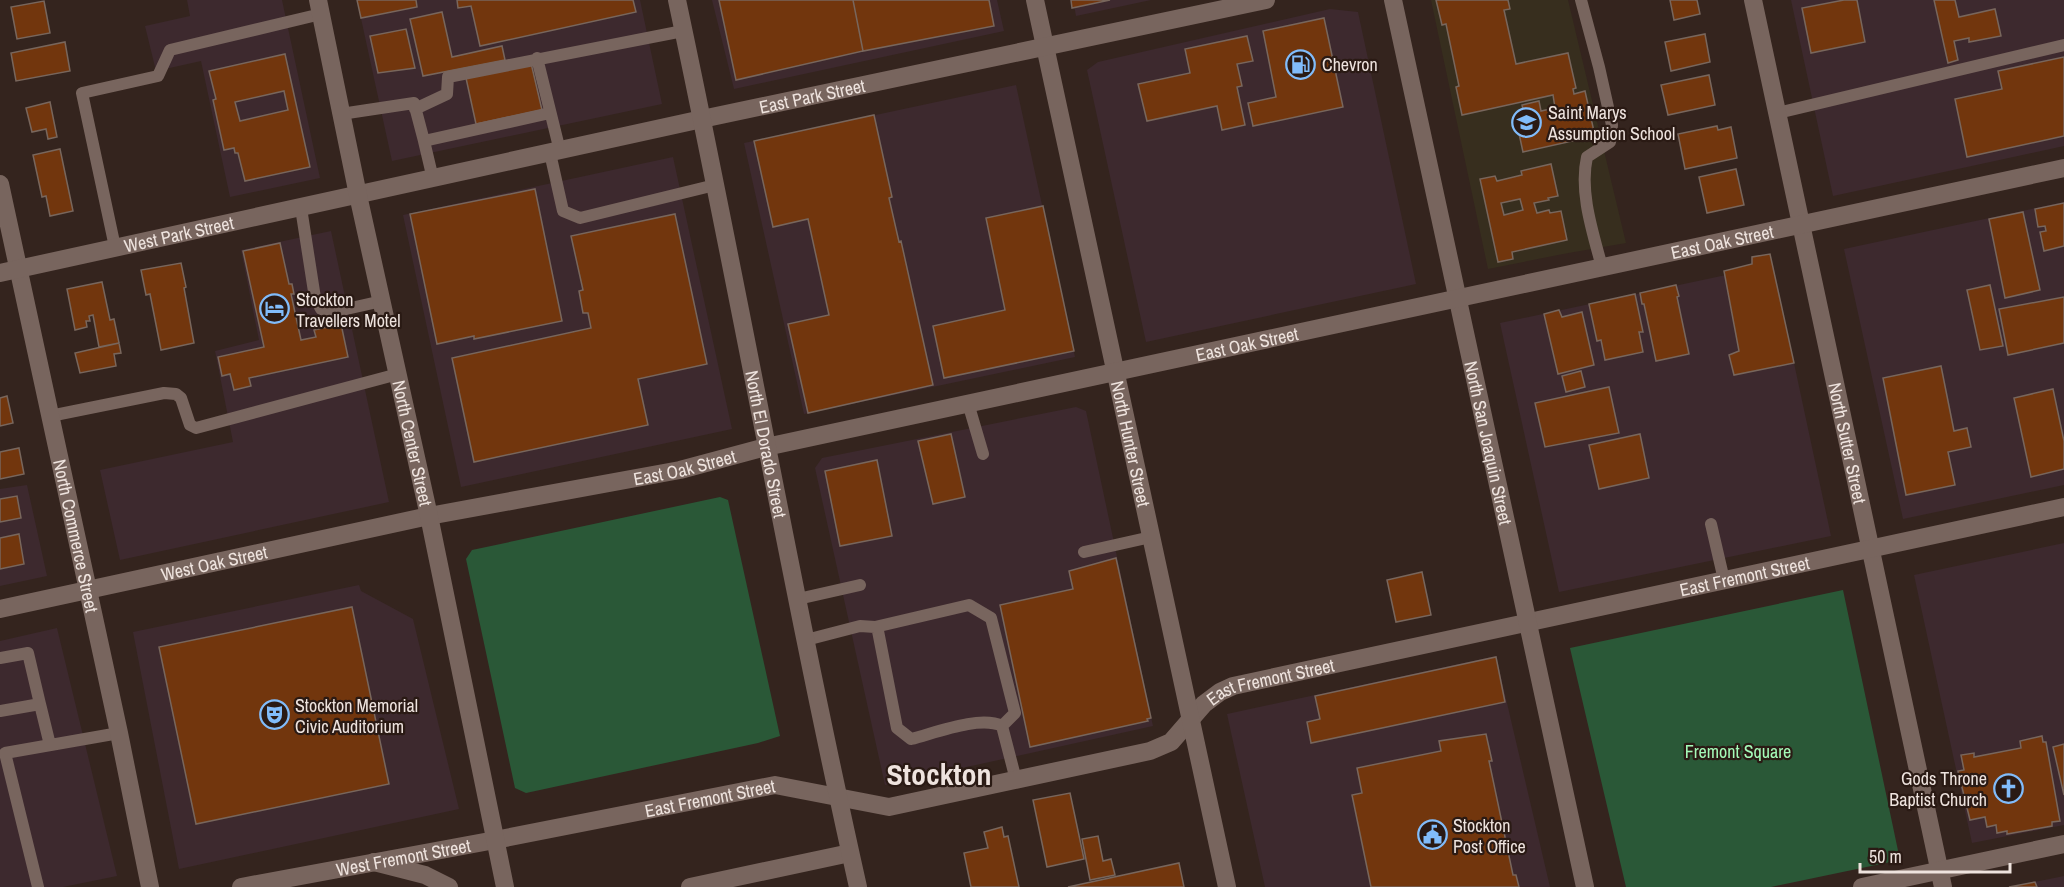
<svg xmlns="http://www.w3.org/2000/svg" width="2064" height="887" viewBox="0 0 2064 887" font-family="'Archivo Narrow',sans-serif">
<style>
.commercial{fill:#3d292e}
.education{fill:#372e1e}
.green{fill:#2a5837}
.building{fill:#72360d;stroke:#78665c;stroke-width:1.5;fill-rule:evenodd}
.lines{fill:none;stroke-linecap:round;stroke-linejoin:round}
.service{stroke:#78655e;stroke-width:12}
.minor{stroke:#78655e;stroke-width:18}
.tertiary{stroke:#78655e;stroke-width:18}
.secondary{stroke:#78655e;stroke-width:18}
.labels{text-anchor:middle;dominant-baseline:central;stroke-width:4.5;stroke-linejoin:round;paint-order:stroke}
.poi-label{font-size:18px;fill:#eee3de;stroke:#2a1a14;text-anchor:start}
.street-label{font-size:18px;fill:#eee3de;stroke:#2a1a14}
.park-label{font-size:18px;fill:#a4fab8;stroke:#2a1a14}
.town-label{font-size:30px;font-weight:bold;fill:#eee3de;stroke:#2a1a14}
</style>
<rect width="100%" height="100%" fill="#34241e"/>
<path class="commercial" d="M 187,0 L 282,0 L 320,178 L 230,197 L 201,61 L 156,71 L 145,26 L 190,16 Z
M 357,0 L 640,0 L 662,104 L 392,161 Z
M 712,0 L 997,0 L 1004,31 L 734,89 Z
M 1073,0 L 1151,0 L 1076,16 Z
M 1791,0 L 2064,0 L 2064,146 L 1833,196 Z
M 1330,9 L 1358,12 L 1416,284 L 1146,342 L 1087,70 L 1098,62 Z
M 1016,85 L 1075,357 L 804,414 L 744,143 Z
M 673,157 L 732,429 L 461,487 L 403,215 Z
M 2064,202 L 2064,485 L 1903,519 L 1844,249 Z
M 331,231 L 389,502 L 120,560 L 100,470 L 233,442 L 215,351 L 259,340 L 241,250 Z
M 1773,265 L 1831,536 L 1559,592 L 1500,323 Z
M 1076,407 L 1086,411 L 1153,726 L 885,785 L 815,468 L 822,458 Z
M 27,485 L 47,576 L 0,586 L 0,489 Z
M 2064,543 L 2064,825 L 1972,843 L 1914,575 Z
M 359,585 L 361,591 L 413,619 L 459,809 L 179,869 L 133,632 Z
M 57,628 L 117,876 L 63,887 L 0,887 L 0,641 Z
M 1496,656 L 1550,887 L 1265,887 L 1227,714 Z
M 2064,876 L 2064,887 L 2009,887 Z"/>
<path class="education" d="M 1431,0 L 1568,0 L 1626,243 L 1563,254 L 1488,269 Z"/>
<path class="green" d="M 720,497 L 728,500 L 780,736 L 758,743 L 526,793 L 515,788 L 466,559 L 472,550 Z
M 1843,590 L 1900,860 L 1771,887 L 1626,887 L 1570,648 Z"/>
<path class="building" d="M 357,0 L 416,0 L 417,7 L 361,18 Z
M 457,0 L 633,0 L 636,12 L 480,46 L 471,6 L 458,8 Z
M 719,0 L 853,0 L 863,51 L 736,80 Z
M 853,0 L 989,0 L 994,26 L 863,51 Z
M 1071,0 L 1110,0 L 1072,8 Z
M 1436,0 L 1508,0 L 1510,9 L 1504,10 L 1516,64 L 1568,53 L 1576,88 L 1573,89 L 1574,94 L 1585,91 L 1595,136 L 1523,152 L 1518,129 L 1527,128 L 1522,105 L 1539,101 L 1541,111 L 1555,108 L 1553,95 L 1462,115 L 1456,87 L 1459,86 L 1446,24 L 1442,25 Z
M 1670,0 L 1697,0 L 1700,14 L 1674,20 Z
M 1844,0 L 1857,0 L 1865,42 L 1811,53 L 1802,8 Z
M 1934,0 L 1955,0 L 1959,17 L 1995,9 L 2001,36 L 1969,42 L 1969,38 L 1954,41 L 1958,60 L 1948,63 Z
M 44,1 L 50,33 L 17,39 L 11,7 Z
M 442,12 L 452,57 L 502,46 L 505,60 L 423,76 L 410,19 Z
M 1324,18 L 1343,107 L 1253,126 L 1248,103 L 1276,97 L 1263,31 Z
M 406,29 L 415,68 L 378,73 L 370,36 Z
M 1705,34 L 1710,62 L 1671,71 L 1665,42 Z
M 1247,36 L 1253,61 L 1237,64 L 1242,86 L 1237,87 L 1245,125 L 1222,130 L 1217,106 L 1147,121 L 1138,84 L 1190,73 L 1185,49 Z
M 65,42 L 70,71 L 16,81 L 11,53 Z
M 285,54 L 310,167 L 245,181 L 238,153 L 235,153 L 234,148 L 224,150 L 213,100 L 216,99 L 209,71 ZM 284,91 L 288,110 L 240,121 L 235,102 Z
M 2064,57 L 2064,136 L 1967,157 L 1955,99 L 2002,89 L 1998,71 Z
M 531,63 L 542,110 L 476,124 L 466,78 Z
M 1709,75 L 1715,105 L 1668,115 L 1661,85 Z
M 50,102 L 57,137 L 48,139 L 46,129 L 32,132 L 26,108 Z
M 874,115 L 892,197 L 889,198 L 899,242 L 901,241 L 933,385 L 808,413 L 788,324 L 829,315 L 808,219 L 773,227 L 754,141 Z
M 1717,126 L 1718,130 L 1731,127 L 1737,158 L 1685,169 L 1678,134 Z
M 60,149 L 73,211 L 50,216 L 46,196 L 42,197 L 33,155 Z
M 1551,164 L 1558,196 L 1548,198 L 1549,200 L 1534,203 L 1537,213 L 1549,210 L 1550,213 L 1561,211 L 1567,240 L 1512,252 L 1513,259 L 1498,262 L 1480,179 L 1495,176 L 1497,181 L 1522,175 L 1521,171 ZM 1520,199 L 1523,210 L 1504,215 L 1501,203 Z
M 1736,169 L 1744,205 L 1707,213 L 1699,177 Z
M 535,189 L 562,321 L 474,339 L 474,336 L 437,344 L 410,214 Z
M 2064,203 L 2064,246 L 2044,251 L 2040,232 L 2046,231 L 2045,226 L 2038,227 L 2035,209 Z
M 1043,206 L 1074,351 L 944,378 L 933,326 L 1005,310 L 986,218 Z
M 2023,212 L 2040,290 L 2005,298 L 1989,219 Z
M 675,214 L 707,364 L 638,379 L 648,425 L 474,462 L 452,358 L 591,328 L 588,313 L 583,313 L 579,291 L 583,290 L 571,236 Z
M 280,243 L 289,284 L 292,284 L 294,294 L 291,294 L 301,340 L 316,337 L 314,330 L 341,324 L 348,357 L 249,378 L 251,386 L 234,390 L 230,374 L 222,376 L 218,357 L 264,347 L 243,251 Z
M 1770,254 L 1794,363 L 1734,375 L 1729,355 L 1739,351 L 1724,271 L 1752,264 L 1752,257 Z
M 181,263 L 186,287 L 184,288 L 194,343 L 161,350 L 150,294 L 146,295 L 141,270 Z
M 102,282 L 110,320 L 114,319 L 119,343 L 99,347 L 93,315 L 89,316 L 90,321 L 86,321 L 87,327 L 75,330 L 67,289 Z
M 1676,285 L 1679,296 L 1677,297 L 1689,354 L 1656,361 L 1644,304 L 1642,304 L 1640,293 Z
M 1990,285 L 2003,346 L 1980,350 L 1967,290 Z
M 1635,294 L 1643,332 L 1639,332 L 1643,352 L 1605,360 L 1601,340 L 1597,341 L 1589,304 Z
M 2064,297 L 2064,343 L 2008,355 L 1999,309 Z
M 1559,310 L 1562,317 L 1582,312 L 1594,365 L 1558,374 L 1544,314 Z
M 119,343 L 121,353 L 114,354 L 116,366 L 80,373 L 75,353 Z
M 1941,366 L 1954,431 L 1967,428 L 1971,447 L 1948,452 L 1955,485 L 1906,495 L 1883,378 Z
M 1581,371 L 1585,387 L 1566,392 L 1562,376 Z
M 1609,387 L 1619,433 L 1545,447 L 1535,403 Z
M 2053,389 L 2064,441 L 2064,469 L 2031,477 L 2014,398 Z
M 7,396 L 13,423 L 0,426 L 0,398 Z
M 951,434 L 965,497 L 933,504 L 918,441 Z
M 1640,434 L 1649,478 L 1599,489 L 1589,445 Z
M 19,448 L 24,474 L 0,479 L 0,452 Z
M 877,460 L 892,536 L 840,546 L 825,471 Z
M 17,496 L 21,518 L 0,522 L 0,499 Z
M 19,534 L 24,564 L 0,569 L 0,538 Z
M 1116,558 L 1151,718 L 1147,719 L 1148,721 L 1030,747 L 1000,605 L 1073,589 L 1069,571 Z
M 1422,572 L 1431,615 L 1396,622 L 1387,580 Z
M 352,607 L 389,784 L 196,824 L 159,647 Z
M 1496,657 L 1505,702 L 1311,743 L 1307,722 L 1320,719 L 1315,696 Z
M 1486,734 L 1492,761 L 1489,761 L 1513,875 L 1516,875 L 1519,887 L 1371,887 L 1352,795 L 1362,793 L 1357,768 L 1441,751 L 1439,741 Z
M 2042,736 L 2043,742 L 2046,742 L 2060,821 L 2052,822 L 2052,826 L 2007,834 L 2007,831 L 1997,833 L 1996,825 L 1987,827 L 1985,817 L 1970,820 L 1958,771 L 1964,770 L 1961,755 L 1974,753 L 1974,757 L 2021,748 L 2020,741 Z
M 2064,744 L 2064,795 L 2053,747 Z
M 1070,793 L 1084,859 L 1047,867 L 1033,800 Z
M 1002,827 L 1004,837 L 1008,836 L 1019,887 L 971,887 L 964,853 L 988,848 L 984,832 Z
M 1098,836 L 1103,861 L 1111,859 L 1115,875 L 1090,880 L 1082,839 Z
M 1179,863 L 1184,887 L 1068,887 Z
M 2035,882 L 2037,887 L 2009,887 Z"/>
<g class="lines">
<path class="service" d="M 1581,0 L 1599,67 L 1612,125 L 1610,142 L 1587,157 C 1579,192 1593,233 1602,267
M 537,58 L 560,151
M 415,109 L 447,94 L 448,77 L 683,31
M 1778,113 L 2064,45
M 341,114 L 414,103 L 424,141 L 550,113
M 424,141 L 433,179
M 550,153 L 563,211 L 580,218 L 715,185
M 301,208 L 315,298 L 321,309 L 333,312 L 382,301
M 115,247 L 82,93 L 158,76 L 170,50 L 321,14
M 968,403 L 983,454
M 50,416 L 164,393 L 176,394 L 181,398 L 190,425 L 196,428 L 398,374
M 1711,524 L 1724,580
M 1084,552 L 1151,537
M 798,599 L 860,585
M 875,627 L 969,605 L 991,618 L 1015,713 L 1002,726
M 806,640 L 860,626 L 875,627 L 878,631 L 897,728 L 911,739 C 935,733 980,715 1002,726 L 1016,780
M 0,658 L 28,653 L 40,704 L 0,711
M 40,704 L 50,745
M 38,887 L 5,753 L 119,733"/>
<g class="minor">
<path id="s1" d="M 1753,0 L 1943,887"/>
<path id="s2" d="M 0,184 L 119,733 L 150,887"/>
<path id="s3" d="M 495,840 L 775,785 L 889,807 L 1150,751 L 1171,742 L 1204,704 L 1220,692 L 1233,686 L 2064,507"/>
<path d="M 690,887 L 850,853"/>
<path d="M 1862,887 L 2064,844"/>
</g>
<g class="tertiary">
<path id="s4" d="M 1035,0 L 1227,887"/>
<path id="s5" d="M 1393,0 L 1585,887"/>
<path id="s6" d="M 0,273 L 702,119 L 1266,0"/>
<path id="s7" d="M 0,609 L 429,516 L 680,470 L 766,447 L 2064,168"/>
<path id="s8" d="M 241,887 L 495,840"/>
</g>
<g class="secondary">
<path id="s9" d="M 318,0 L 358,195 L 429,516 L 505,887"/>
<path id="s10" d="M 677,0 C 740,295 792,593 858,887"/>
<path d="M 374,862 L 425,875 L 449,887"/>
</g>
</g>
<defs>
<symbol id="fuel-ring" viewBox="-11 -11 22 22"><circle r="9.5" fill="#2a1a14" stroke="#81bcfa" stroke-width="1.5"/><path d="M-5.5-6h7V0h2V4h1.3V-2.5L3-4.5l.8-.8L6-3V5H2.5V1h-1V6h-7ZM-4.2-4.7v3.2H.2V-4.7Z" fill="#81bcfa"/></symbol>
<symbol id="school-ring" viewBox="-11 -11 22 22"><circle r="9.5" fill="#2a1a14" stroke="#81bcfa" stroke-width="1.5"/><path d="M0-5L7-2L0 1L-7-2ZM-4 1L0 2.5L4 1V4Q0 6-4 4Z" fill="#81bcfa"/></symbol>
<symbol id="hotel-ring" viewBox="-11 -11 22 22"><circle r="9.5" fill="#2a1a14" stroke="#81bcfa" stroke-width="1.5"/><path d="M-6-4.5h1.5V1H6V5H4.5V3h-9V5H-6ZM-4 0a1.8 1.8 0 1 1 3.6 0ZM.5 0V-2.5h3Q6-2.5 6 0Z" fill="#81bcfa"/></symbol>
<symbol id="theatre-ring" viewBox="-11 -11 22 22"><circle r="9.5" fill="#2a1a14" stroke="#81bcfa" stroke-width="1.5"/><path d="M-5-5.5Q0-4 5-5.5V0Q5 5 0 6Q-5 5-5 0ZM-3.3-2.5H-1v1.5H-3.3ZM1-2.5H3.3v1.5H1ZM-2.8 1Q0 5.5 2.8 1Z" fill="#81bcfa"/></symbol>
<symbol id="church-ring" viewBox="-11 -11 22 22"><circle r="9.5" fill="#2a1a14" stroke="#81bcfa" stroke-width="1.5"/><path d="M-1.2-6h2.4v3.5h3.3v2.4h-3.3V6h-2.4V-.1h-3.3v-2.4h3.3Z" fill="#81bcfa"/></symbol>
<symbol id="civic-ring" viewBox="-11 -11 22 22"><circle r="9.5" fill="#2a1a14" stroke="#81bcfa" stroke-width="1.5"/><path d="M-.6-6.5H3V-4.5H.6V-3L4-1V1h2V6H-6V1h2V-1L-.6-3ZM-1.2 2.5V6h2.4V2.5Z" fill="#81bcfa"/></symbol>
</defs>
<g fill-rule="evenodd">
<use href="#fuel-ring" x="1284" y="48" width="33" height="33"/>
<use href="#school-ring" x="1510" y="106" width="33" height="33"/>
<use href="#hotel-ring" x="258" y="292" width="33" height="33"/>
<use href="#theatre-ring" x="258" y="698" width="33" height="33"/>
<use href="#church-ring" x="1992" y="772" width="33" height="33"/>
<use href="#civic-ring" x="1416" y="818" width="33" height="33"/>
</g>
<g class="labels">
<g class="poi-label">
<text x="1322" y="64">Chevron</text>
<text x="1548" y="112">Saint Marys<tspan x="1548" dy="21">Assumption School</tspan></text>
<text x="296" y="299">Stockton<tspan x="296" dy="21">Travellers Motel</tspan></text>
<text x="295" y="705">Stockton Memorial<tspan x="295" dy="21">Civic Auditorium</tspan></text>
<text x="1987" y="778" text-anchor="end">Gods Throne<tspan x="1987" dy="21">Baptist Church</tspan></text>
<text x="1453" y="825">Stockton<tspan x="1453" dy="21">Post Office</tspan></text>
</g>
<g class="street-label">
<text stroke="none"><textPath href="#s6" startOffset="831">East Park Street</textPath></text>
<text stroke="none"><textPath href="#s6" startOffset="183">West Park Street</textPath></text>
<text stroke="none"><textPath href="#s7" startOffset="1761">East Oak Street</textPath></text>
<text stroke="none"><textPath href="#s7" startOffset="1275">East Oak Street</textPath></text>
<text stroke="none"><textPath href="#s9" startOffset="453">North Center Street</textPath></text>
<text stroke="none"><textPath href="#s4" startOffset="454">North Hunter Street</textPath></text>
<text stroke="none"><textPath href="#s5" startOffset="453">North San Joaquin Street</textPath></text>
<text stroke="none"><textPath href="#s10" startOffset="453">North El Dorado Street</textPath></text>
<text stroke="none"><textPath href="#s1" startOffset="453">North Sutter Street</textPath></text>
<text stroke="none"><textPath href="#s7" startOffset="699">East Oak Street</textPath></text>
<text stroke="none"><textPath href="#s2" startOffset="360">North Commerce Street</textPath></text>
<text stroke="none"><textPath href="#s7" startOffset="219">West Oak Street</textPath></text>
<text stroke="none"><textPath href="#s3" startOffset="1299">East Fremont Street</textPath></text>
<text stroke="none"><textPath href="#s3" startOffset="813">East Fremont Street</textPath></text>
<text stroke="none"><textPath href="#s3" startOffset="219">East Fremont Street</textPath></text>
<text stroke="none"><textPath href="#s8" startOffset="165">West Fremont Street</textPath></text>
</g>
<g class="park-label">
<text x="1738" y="751">Fremont Square</text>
</g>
<g class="town-label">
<text x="939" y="774">Stockton</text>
</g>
</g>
<path d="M1860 863v9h150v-9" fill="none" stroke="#eee3de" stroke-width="3"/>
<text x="1869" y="863" font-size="18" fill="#eee3de" stroke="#2a1a14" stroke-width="4.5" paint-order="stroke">50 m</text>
</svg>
